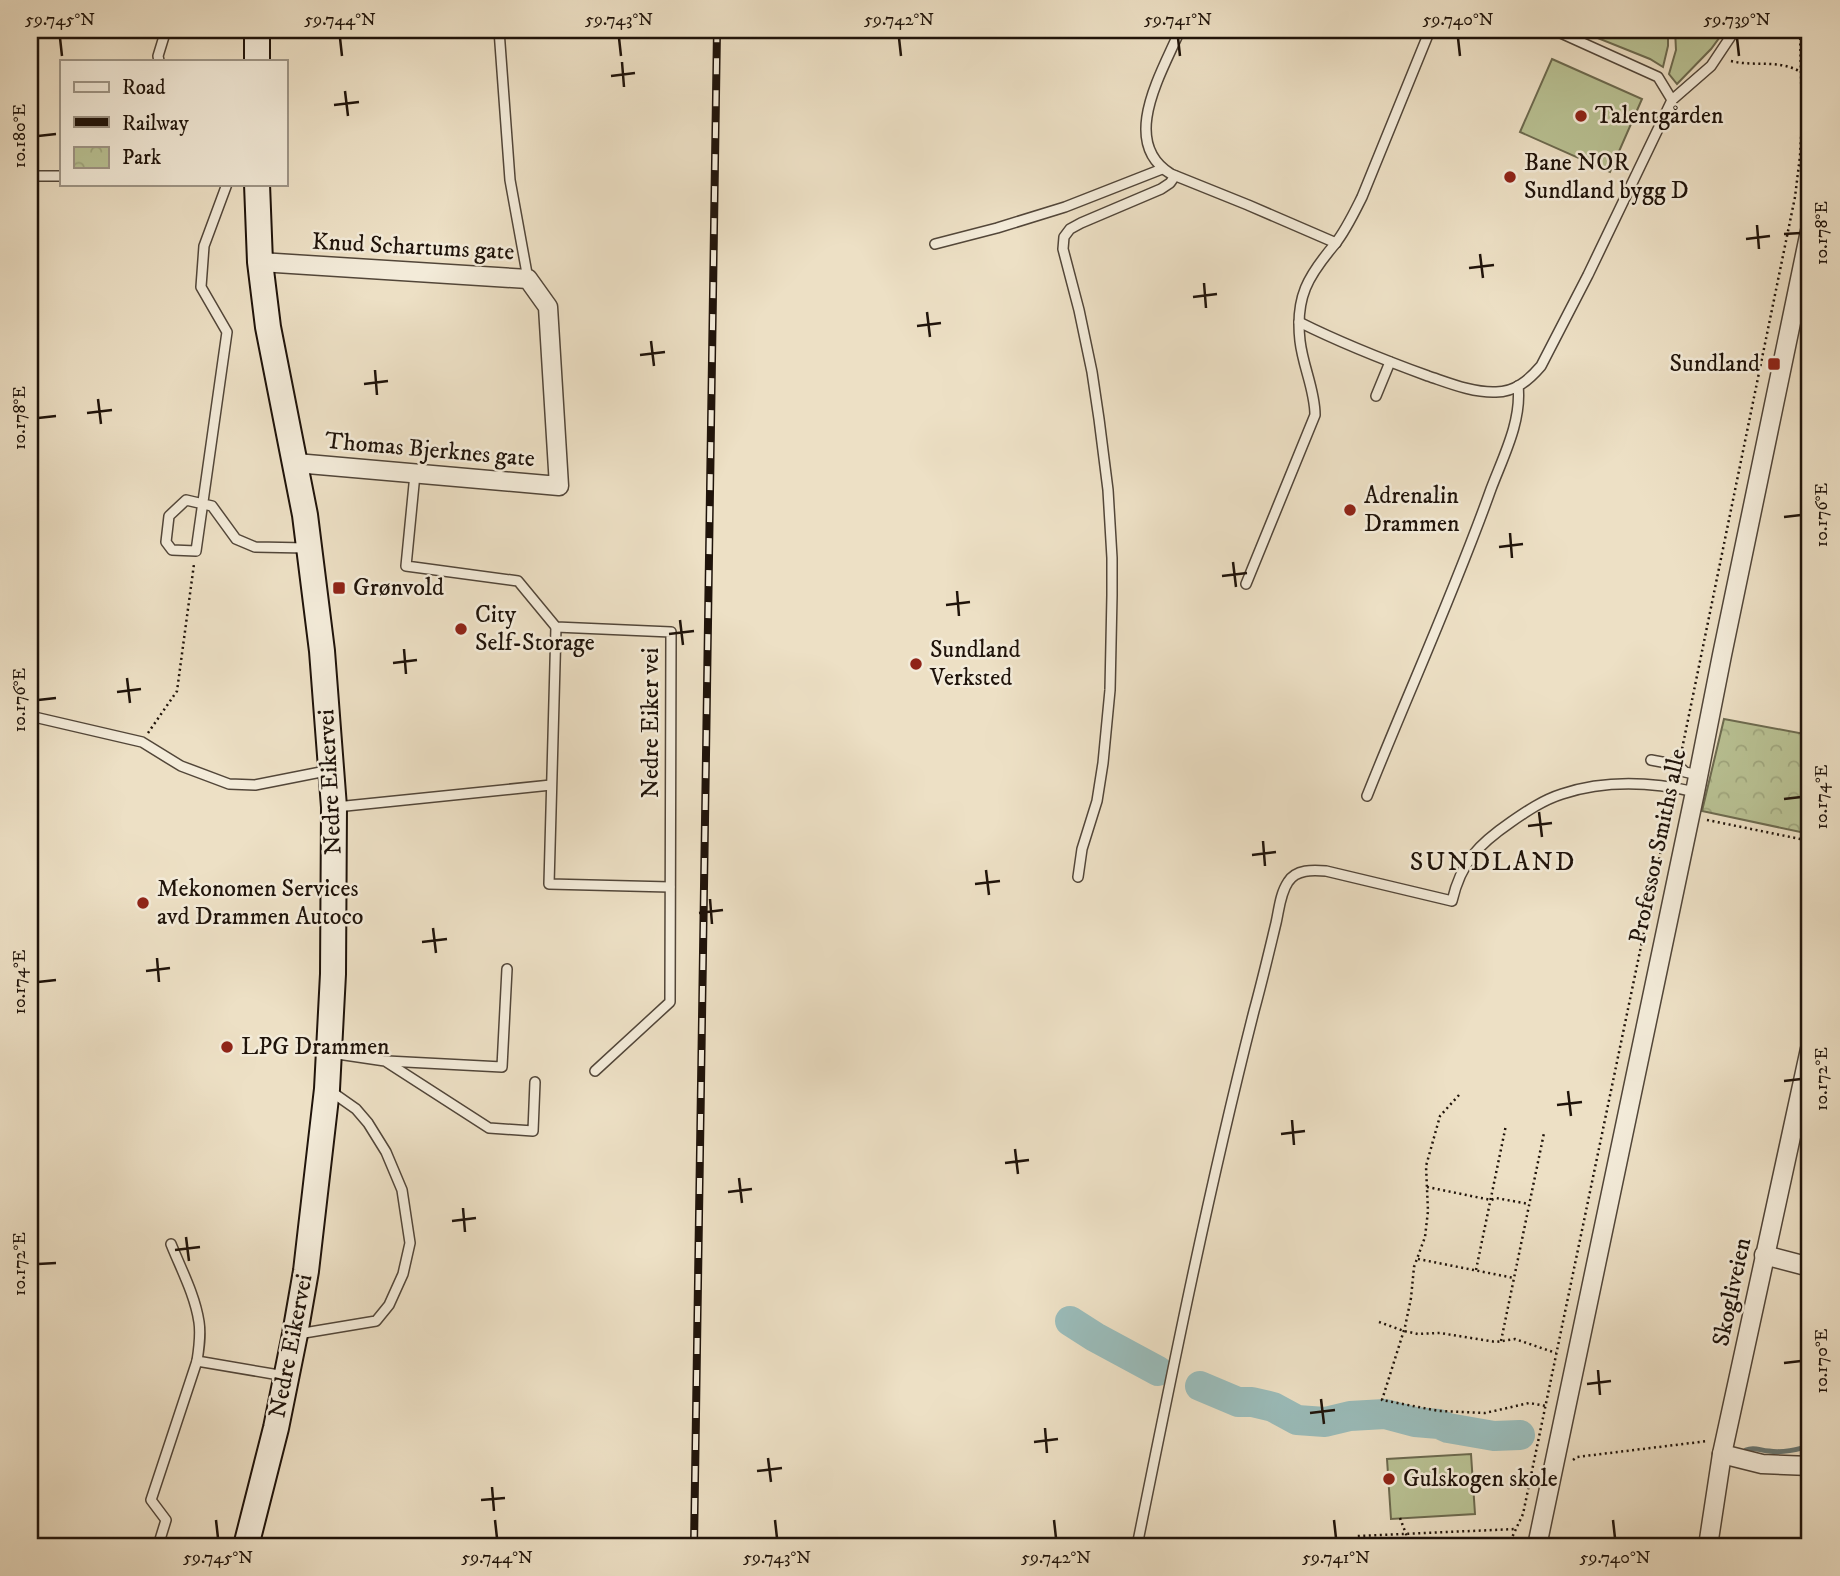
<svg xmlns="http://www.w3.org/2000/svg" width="1840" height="1576" viewBox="0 0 1840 1576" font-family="'IM FELL DW Pica',serif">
  <defs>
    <pattern id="park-crowns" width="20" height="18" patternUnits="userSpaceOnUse" patternTransform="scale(1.75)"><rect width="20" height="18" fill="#b9c294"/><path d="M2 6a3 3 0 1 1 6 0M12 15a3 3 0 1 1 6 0" fill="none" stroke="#9fa67e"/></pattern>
  </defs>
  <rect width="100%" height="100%" fill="#ede0c5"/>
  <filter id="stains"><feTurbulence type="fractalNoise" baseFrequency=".00286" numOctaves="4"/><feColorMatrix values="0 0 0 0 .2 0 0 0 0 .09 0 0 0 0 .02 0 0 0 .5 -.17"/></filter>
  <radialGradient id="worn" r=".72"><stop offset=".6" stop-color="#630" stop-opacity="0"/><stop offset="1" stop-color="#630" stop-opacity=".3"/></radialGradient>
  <!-- grass -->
  <g fill="#b9c294" stroke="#6c6a4f" stroke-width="2">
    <polygon points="1598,30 1649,30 1659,34 1662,30 1668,30 1668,46 1663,67 1650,59 1595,37"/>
    <polygon points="1675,30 1725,30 1711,49 1677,84 1669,74 1676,50"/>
    <polygon points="1552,59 1642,99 1610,172 1520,132"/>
    <polygon points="1471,1454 1475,1514 1391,1519 1387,1459"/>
  </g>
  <!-- park -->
  <g fill="url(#park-crowns)" stroke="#6c6a4f" stroke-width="2">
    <polygon points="1724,719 1810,735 1810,834 1702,811"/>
    <polygon points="1477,1538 1476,1546 1414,1546 1414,1542"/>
  </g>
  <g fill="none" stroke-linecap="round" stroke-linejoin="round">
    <!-- stream -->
    <path stroke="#697874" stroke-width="5" d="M1744 1452 1746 1450C1755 1446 1760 1451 1769 1451 1781 1453 1799 1450 1810 1445"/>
    <!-- river -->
    <g stroke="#9abcba" stroke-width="30">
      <polyline points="1070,1321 1095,1337 1158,1371"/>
      <polyline points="1200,1386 1238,1402 1252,1402 1273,1407 1297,1420 1325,1422 1350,1416 1385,1414 1415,1422 1439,1424 1448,1428 1494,1436 1520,1435"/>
    </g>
    <defs>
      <g id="lane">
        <polyline points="499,30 510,180 528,279"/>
        <path d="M1180 30C1163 71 1118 142 1171 174L1248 205 1336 243"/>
        <polyline points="159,61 158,56 166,30"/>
        <polyline points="1672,100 1711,66 1735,30"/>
        <polyline points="30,178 34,176 61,176"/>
        <polyline points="227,184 204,246 201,287 227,332 196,551 172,550 166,542 169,516 186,500 212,506 236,539 255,547 307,548"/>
        <polyline points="935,244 997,228 1065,207 1162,169"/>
        <path d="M1299 322C1341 343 1384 360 1428 376 1449 383 1473 393 1496 392 1515 392 1529 380 1541 366L1588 275 1672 100 1658 77 1554 30"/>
        <polyline points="1376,396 1390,362"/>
        <polyline points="415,474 406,566 518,581 556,627 671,632 670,1002 595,1071"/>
        <path d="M1246 584 1315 415C1315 390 1303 367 1300 341 1295 297 1308 276 1335 244 1346 230 1354 213 1362 197L1430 30"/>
        <polyline points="556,627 549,884 670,887"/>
        <polyline points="30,716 142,742 181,766 229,784 255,785 331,770"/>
        <polyline points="1651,760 1678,765 1685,772 1698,775"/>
        <path d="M1367 796C1408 693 1454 593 1491 489 1503 457 1522 421 1518 386"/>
        <polyline points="336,807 551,785"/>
        <polyline points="1078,877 1082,849 1097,801 1103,763 1110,690 1112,595 1112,558 1108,490 1099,419 1092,372 1079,310 1063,249 1064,237 1070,229 1081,223 1161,189 1170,183 1175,176"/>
        <polyline points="331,1053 385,1061 489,1128 533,1131 535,1082"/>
        <polyline points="387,1061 502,1067 507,969"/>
        <path d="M171 1244C181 1269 195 1295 199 1322 201 1335 199 1348 197 1361"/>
        <polyline points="298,1334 376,1321 389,1305 403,1274 410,1243 402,1190 386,1152 368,1123 356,1109 329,1090"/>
        <polyline points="158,1546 166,1520 151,1500 197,1361 285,1376"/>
        <path d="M1137 1546C1173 1367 1209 1188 1254 1011 1262 982 1269 952 1276 923 1279 910 1280 894 1288 882 1296 869 1313 870 1326 871L1452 901C1461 862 1479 844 1511 822 1527 811 1543 800 1562 794 1605 780 1652 782 1695 792"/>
      </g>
      <g id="street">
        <polyline points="260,262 528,279 548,307 559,486 296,463"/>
        <polyline points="1764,1255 1810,1267"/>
        <polyline points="1722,1454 1762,1464 1810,1466"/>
        <polyline points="1537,1546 1695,792 1722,655 1810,231"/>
        <polyline points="1708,1546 1722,1454 1810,1049"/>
      </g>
      <g id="secondary">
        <polyline points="257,30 257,61"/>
        <polyline points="246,1546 276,1428 295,1334 306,1271 327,1089 333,974 334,807 322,651 305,515 268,327 260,262 257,184"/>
      </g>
    </defs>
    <!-- lane casing -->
    <use href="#lane" stroke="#524639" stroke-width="12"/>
    <!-- street casing -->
    <use href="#street" stroke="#524639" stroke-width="21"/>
    <!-- secondary casing -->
    <use href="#secondary" stroke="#1f130a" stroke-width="28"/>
    <!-- path -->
    <g stroke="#1f130a" stroke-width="2.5" stroke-dasharray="2 3.5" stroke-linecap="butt">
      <path d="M1731 61C1755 67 1778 59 1801 72"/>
      <polyline points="1802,120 1810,121"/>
      <polyline points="148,733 177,691 194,564"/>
      <polyline points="1681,754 1795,197 1800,156 1802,120 1800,30"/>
      <polyline points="1707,820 1810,841"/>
      <polyline points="1459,1095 1440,1116 1426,1166 1428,1211 1425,1237 1414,1267 1411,1298 1405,1327 1382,1400 1439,1411 1485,1413 1529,1403 1546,1406"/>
      <polyline points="1427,1187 1491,1200 1496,1198 1529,1204"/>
      <polyline points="1418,1259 1514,1278"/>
      <polyline points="1476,1270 1506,1125"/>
      <polyline points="1379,1322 1404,1331 1418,1334 1440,1333 1496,1342 1515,1339 1556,1353"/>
      <polyline points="1501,1341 1544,1133"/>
      <polyline points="1573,1460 1577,1457 1708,1441"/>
      <polyline points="1400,1518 1406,1534 1407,1546"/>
      <polyline points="1355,1546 1357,1536 1516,1529"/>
      <polyline points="1508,1546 1523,1514 1671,802"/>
    </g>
    <!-- lane -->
    <use href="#lane" stroke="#f3ebd9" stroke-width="9"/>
    <!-- street -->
    <use href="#street" stroke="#f3ebd9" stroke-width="18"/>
    <!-- secondary -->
    <use href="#secondary" stroke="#f3ebd9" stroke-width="24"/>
    <defs>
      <polyline id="rail" points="694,1546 717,30"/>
    </defs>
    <!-- rail casing -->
    <use href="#rail" stroke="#1f130a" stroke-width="8"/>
    <!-- rail -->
    <use href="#rail" stroke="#f3ebd9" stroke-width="5" stroke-dasharray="16" stroke-linecap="butt"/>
  </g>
  <!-- ticks -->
  <path fill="none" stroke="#1f130a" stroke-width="2.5" d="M60 38 62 56M340 38 342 56M619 38 621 56M899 38 901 56M1178 38 1180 56M1458 38 1460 56M1737 38 1739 56M622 62 624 87M611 76 635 73M345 91 348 116M334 105 359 102M38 136 56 134M1757 225 1759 249M1784 234 1801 233M1746 239 1770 236M1480 254 1483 278M1469 268 1494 265M1204 283 1206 308M1193 297 1217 294M927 312 930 337M917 326 941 323M651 341 654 366M640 355 665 352M375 370 377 395M364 384 388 381M98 399 101 424M87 413 112 410M38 418 56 416M1784 517 1801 515M1510 533 1512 558M1499 547 1523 544M1233 562 1236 587M1222 576 1247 573M957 591 959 616M946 605 970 602M680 620 683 645M669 634 694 631M404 649 406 674M393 663 417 660M127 678 130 703M117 692 141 689M38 700 56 698M1784 799 1801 797M1539 812 1542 837M1528 826 1552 823M1263 841 1265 866M1252 855 1276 852M986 870 989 895M975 884 1000 881M710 899 712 924M699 913 723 910M433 928 436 953M422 942 447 939M157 958 159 982M146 971 170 968M38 982 56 980M1784 1081 1801 1079M1568 1091 1571 1116M1557 1105 1582 1102M1292 1120 1294 1145M1281 1134 1305 1131M1015 1149 1018 1174M1005 1163 1029 1160M739 1178 742 1203M728 1192 752 1189M463 1208 465 1232M452 1221 476 1218M186 1237 189 1261M175 1250 200 1247M38 1264 56 1263M1784 1363 1801 1361M1598 1370 1600 1395M1587 1384 1611 1381M1321 1399 1324 1424M1310 1413 1335 1410M1045 1428 1047 1453M1034 1442 1058 1439M768 1458 771 1482M757 1471 782 1468M492 1487 494 1511M481 1500 505 1498M216 1520 218 1538M495 1520 497 1538M775 1520 777 1538M1054 1520 1056 1538M1334 1520 1336 1538M1613 1520 1615 1538"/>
  <!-- markers -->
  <g fill="#8f2418" stroke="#f3ebd9" stroke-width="2.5">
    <circle cx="1581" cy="116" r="7"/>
    <circle cx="1510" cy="177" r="7"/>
    <rect x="1767" y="357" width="14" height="14" rx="3.5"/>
    <circle cx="1350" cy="510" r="7"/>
    <rect x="332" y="581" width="14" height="14" rx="3.5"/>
    <circle cx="461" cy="629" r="7"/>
    <circle cx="916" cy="664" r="7"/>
    <circle cx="143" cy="903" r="7"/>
    <circle cx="227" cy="1047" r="7"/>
    <circle cx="1389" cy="1479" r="7"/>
  </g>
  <g text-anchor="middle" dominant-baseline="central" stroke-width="5" stroke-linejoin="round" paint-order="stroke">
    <!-- poi labels -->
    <g font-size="24" fill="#1f130a" stroke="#f3ebd9" text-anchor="start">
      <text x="1595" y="116">Talentgården</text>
      <text x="1524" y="163">Bane NOR<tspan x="1524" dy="28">Sundland bygg D</tspan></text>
      <text x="1760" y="364" text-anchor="end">Sundland</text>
      <text x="1364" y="496">Adrenalin<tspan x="1364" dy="28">Drammen</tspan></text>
      <text x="353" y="588">Grønvold</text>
      <text x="475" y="615">City<tspan x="475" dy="28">Self-Storage</tspan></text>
      <text x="930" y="650">Sundland<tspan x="930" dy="28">Verksted</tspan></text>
      <text x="157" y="889">Mekonomen Services<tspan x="157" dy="28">avd Drammen Autoco</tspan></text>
      <text x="241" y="1047">LPG Drammen</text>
      <text x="1403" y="1479">Gulskogen skole</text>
    </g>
    <!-- street labels -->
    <g font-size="24" fill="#1f130a" stroke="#f3ebd9">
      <text transform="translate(413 247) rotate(3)">Knud Schartums gate</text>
      <text transform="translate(430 450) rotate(5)">Thomas Bjerknes gate</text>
      <text transform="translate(651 723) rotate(-90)">Nedre Eiker vei</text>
      <text transform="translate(330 782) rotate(-93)">Nedre Eikervei</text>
      <text transform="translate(1658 846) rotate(-78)">Professor Smiths alle</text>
      <text transform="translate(1732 1292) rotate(-78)">Skogliveien</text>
      <text transform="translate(291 1346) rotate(-79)">Nedre Eikervei</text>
    </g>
    <!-- neighbourhood labels -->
    <g font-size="26" letter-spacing="2" fill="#1f130a" stroke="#f3ebd9">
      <text x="1493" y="862">SUNDLAND</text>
    </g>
  </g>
  <!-- margin -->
  <rect width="1840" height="1576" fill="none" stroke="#ede0c5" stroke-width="77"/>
  <!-- legend -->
  <rect x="60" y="60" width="228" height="126" fill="#f3ebd9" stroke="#9e9586" stroke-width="2"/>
  <rect x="74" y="82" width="35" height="10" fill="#f3ebd9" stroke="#9e9586" stroke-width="2"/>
  <text x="122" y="94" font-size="21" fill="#1f130a">Road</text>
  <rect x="74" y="117" width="35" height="10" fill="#1f130a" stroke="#9e9586" stroke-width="2"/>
  <text x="122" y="130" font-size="21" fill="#1f130a">Railway</text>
  <rect x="74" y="147" width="35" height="21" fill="url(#park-crowns)" stroke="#9e9586" stroke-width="2"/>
  <text x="122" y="164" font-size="21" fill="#1f130a">Park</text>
  <rect x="38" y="38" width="1763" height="1500" fill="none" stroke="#1f130a" stroke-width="2.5"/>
  <g font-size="18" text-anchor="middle" fill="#1f130a">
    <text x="60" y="25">59.745°N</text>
    <text x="340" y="25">59.744°N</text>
    <text x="619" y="25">59.743°N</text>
    <text x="899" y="25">59.742°N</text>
    <text x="1178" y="25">59.741°N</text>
    <text x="1458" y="25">59.740°N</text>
    <text x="1737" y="25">59.739°N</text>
    <text transform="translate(19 136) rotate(-90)" y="6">10.180°E</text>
    <text transform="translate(1821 233) rotate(-90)" y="6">10.178°E</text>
    <text transform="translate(19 418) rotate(-90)" y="6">10.178°E</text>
    <text transform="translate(1821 515) rotate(-90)" y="6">10.176°E</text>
    <text transform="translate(19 700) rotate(-90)" y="6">10.176°E</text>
    <text transform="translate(1821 797) rotate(-90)" y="6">10.174°E</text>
    <text transform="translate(19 982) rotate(-90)" y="6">10.174°E</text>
    <text transform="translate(1821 1079) rotate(-90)" y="6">10.172°E</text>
    <text transform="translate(19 1264) rotate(-90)" y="6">10.172°E</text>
    <text transform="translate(1821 1361) rotate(-90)" y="6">10.170°E</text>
    <text x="218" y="1563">59.745°N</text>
    <text x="497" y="1563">59.744°N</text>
    <text x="777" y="1563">59.743°N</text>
    <text x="1056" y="1563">59.742°N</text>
    <text x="1336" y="1563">59.741°N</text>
    <text x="1615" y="1563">59.740°N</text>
  </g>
  <rect width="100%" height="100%" filter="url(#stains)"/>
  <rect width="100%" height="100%" fill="url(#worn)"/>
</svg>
